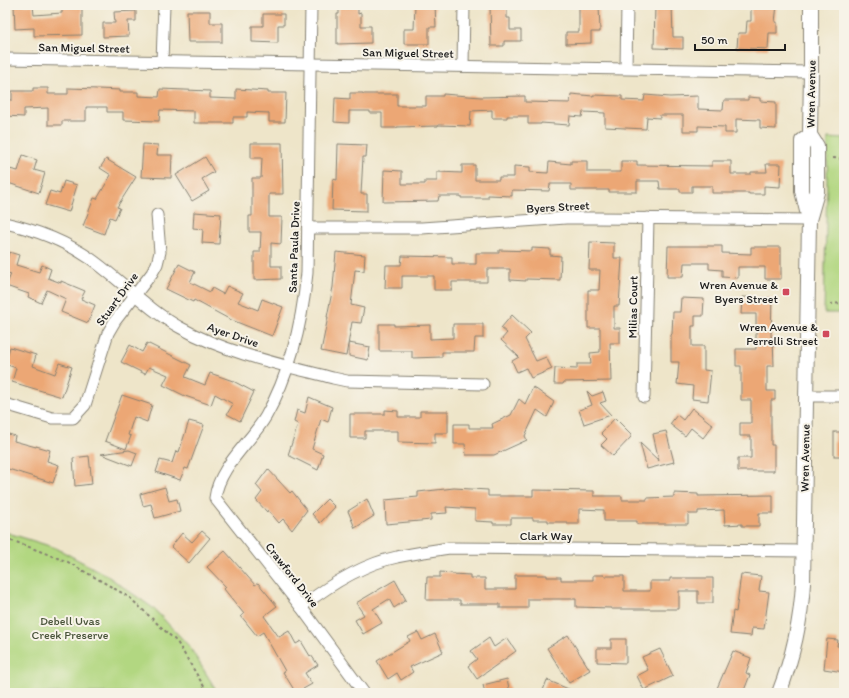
<svg xmlns="http://www.w3.org/2000/svg" width="849" height="698" viewBox="0 0 849 698" font-family="Itim,sans-serif">
  <rect width="100%" height="100%" fill="#f7f3e8"/>
  <filter id="ink" filterUnits="userSpaceOnUse"><feTurbulence type="fractalNoise" baseFrequency=".025" numOctaves="2"/><feDisplacementMap in="SourceGraphic" scale="8" xChannelSelector="R" yChannelSelector="G"/><feConvolveMatrix kernelMatrix="1 2 1 2 8 2 1 2 1" color-interpolation-filters="sRGB"/></filter>
  <filter id="wash" filterUnits="userSpaceOnUse"><feTurbulence type="fractalNoise" baseFrequency=".012" numOctaves="4" result="noise"/><feDisplacementMap in="SourceGraphic" scale="16" xChannelSelector="R" yChannelSelector="G"/><feGaussianBlur stdDeviation="0.9" result="paint"/><feColorMatrix in="noise" values="0 0 0 0 0 0 0 0 0 0 0 0 0 0 0 0 0 1.4 0 .05"/><feComposite in="paint" operator="in"/></filter>
  <g filter="url(#wash)">
    <rect width="100%" height="100%" fill="#eee5c9"/>
    <!-- green -->
    <g fill="#b2d781" stroke="#677a4e">
      <polygon points="828,138 844,139 844,313 824,313"/>
      <polygon points="5,532 56,548 106,575 153,608 189,646 218,693 5,693"/>
    </g>
    <g id="blocks">
      <!-- building -->
      <g fill="#eca774">
        <polygon points="14,5 33,5 34,15 62,13 62,5 82,5 82,35 34,36 34,28 15,29"/>
        <polygon points="339,5 358,5 358,14 361,13 361,26 371,26 371,43 337,44 337,14 339,14"/>
        <polygon points="415,5 435,5 436,27 429,27 429,44 404,44 404,29 414,29"/>
        <polygon points="490,5 507,5 507,18 510,18 510,30 521,30 521,41 504,41 504,46 491,46"/>
        <polygon points="579,5 599,5 600,32 591,32 591,43 566,44 566,32 579,32"/>
        <polygon points="655,5 672,5 673,37 683,37 683,49 654,48"/>
        <polygon points="751,5 777,5 775,22 777,22 777,33 769,33 768,49 737,48 738,33 746,33 747,21 751,21"/>
        <polygon points="136,11 136,21 128,21 129,36 103,37 103,23 115,23 114,12"/>
        <polygon points="187,11 210,11 210,23 222,23 222,42 188,42"/>
        <polygon points="263,14 284,14 284,25 278,25 278,43 252,42 252,26 263,26"/>
        <polygon points="33,88 48,88 48,94 68,94 68,88 98,89 120,90 120,92 138,92 138,96 159,97 160,89 210,91 210,98 236,99 236,89 268,91 268,93 286,93 285,122 269,122 269,113 247,112 247,117 233,117 233,123 194,123 194,111 160,110 159,121 123,120 123,112 107,112 107,107 86,107 86,121 62,121 62,125 48,125 48,108 24,109 24,117 5,116 5,100 12,100 12,91 33,91"/>
        <polygon points="350,93 363,93 363,94 397,94 397,106 426,106 426,96 443,96 443,94 481,97 525,96 525,102 570,103 571,94 593,96 593,95 622,96 622,100 644,101 645,95 670,97 698,96 698,109 723,110 724,100 748,100 748,97 760,98 760,101 776,102 776,129 760,128 760,120 736,119 736,133 725,133 725,127 698,126 698,131 683,131 683,115 660,115 660,118 647,117 646,129 605,127 605,113 583,112 582,117 570,116 569,125 541,123 541,124 528,124 528,116 507,116 507,118 492,118 492,110 471,111 470,126 438,125 438,126 397,127 397,128 382,128 382,113 370,113 370,111 349,111 349,123 334,122 335,98 350,99"/>
        <polygon points="251,143 282,143 283,194 269,194 269,217 282,217 281,244 271,243 271,266 281,266 281,279 254,280 254,252 260,252 261,232 249,232 249,216 252,216 252,178 261,178 262,158 251,158"/>
        <polygon points="143,144 158,145 157,155 172,155 171,178 141,177"/>
        <polygon points="338,144 367,145 366,157 363,157 361,194 367,194 367,211 332,210 333,179 337,180"/>
        <polygon points="23,155 37,160 34,170 45,173 39,193 5,182 5,168 18,171"/>
        <polygon points="205,157 214,172 202,179 209,191 192,201 176,175"/>
        <polygon points="106,159 136,177 117,207 120,208 115,219 110,217 104,234 83,226 94,198 97,199 111,175 100,168"/>
        <polygon points="571,161 587,161 587,172 621,172 621,161 637,161 637,165 712,166 712,161 731,161 731,174 751,174 751,172 767,172 766,164 781,164 780,187 764,186 764,194 749,194 749,193 712,193 712,186 692,186 692,192 680,192 680,189 660,189 659,181 637,181 637,192 609,192 609,190 571,190 571,184 550,184 549,191 512,190 512,196 488,195 488,198 461,198 461,196 439,196 438,201 383,202 384,170 402,171 402,184 425,184 425,181 437,181 437,172 462,173 462,165 475,165 475,180 499,180 499,177 514,177 514,166 530,167 530,172 548,173 549,162 571,164"/>
        <polygon points="64,181 77,185 69,212 45,205 50,191 60,194"/>
        <polygon points="194,212 221,214 219,244 202,243 203,229 193,228"/>
        <polygon points="590,242 614,243 614,258 622,258 619,306 614,306 614,328 620,328 620,343 610,343 611,381 564,382 563,384 554,384 555,368 577,369 577,364 591,364 590,353 600,352 600,328 588,328 588,290 599,290 600,270 589,270"/>
        <polygon points="668,246 722,246 722,253 751,254 751,247 781,247 781,279 765,279 765,267 738,267 738,278 722,277 722,270 709,269 709,263 684,263 683,277 667,277"/>
        <polygon points="532,248 550,249 550,255 561,256 560,280 526,279 526,281 510,280 510,269 487,269 487,282 452,282 452,290 434,290 434,276 402,276 402,288 385,288 386,265 401,265 402,256 452,257 452,264 476,264 476,253 499,253 499,250 532,251"/>
        <polygon points="9,252 19,255 16,265 39,272 42,265 51,269 48,278 61,283 61,281 85,291 81,299 95,305 88,323 61,312 66,299 47,290 41,303 28,297 29,294 6,286 11,274 5,272 5,266"/>
        <polygon points="336,252 365,255 364,271 355,270 351,305 364,308 361,323 352,322 346,356 321,351 328,317 327,317 333,287"/>
        <polygon points="179,264 195,272 190,282 210,292 212,288 223,294 227,286 243,293 238,302 258,310 262,299 283,307 272,336 229,319 194,300 193,302 166,289"/>
        <polygon points="742,297 772,298 771,337 773,337 774,366 767,366 767,391 775,391 775,400 771,400 771,445 774,445 774,471 738,471 738,458 751,458 751,436 740,436 740,423 751,423 751,400 741,400 741,366 736,366 736,349 756,349 756,314 741,314"/>
        <polygon points="681,298 704,299 703,316 695,316 695,326 692,326 692,346 704,346 704,370 711,371 708,401 692,399 693,386 677,384 679,362 671,362 671,335 672,334 673,312 680,312"/>
        <polygon points="512,315 531,333 525,339 536,361 546,357 552,369 531,378 526,368 517,372 512,361 519,357 501,340 507,333 501,328"/>
        <polygon points="379,324 394,324 394,326 430,325 430,339 453,338 453,324 483,324 483,338 475,338 474,352 442,352 442,357 412,358 412,351 379,351"/>
        <polygon points="147,343 191,365 185,377 205,385 210,373 233,381 254,392 240,421 227,414 233,404 215,394 211,405 185,396 163,385 168,375 149,367 145,374 121,362 130,345 142,352"/>
        <polygon points="349,343 370,347 368,360 349,356"/>
        <polygon points="10,347 36,355 33,366 55,374 59,363 72,367 62,397 12,382 16,368 5,364"/>
        <polygon points="533,387 554,402 547,417 537,410 525,436 527,440 494,455 466,455 465,444 454,444 454,424 469,424 469,428 493,428 492,424 511,415 519,399 525,404"/>
        <polygon points="587,391 592,396 603,392 606,401 600,403 611,415 584,424 579,410 592,405"/>
        <polygon points="122,395 152,405 147,422 134,417 128,435 131,436 126,449 105,441"/>
        <polygon points="309,397 332,407 328,422 321,419 312,449 323,454 318,470 288,455 298,424 294,422 297,410 305,413"/>
        <polygon points="692,408 713,425 703,438 691,428 685,436 670,424 677,415 683,420"/>
        <polygon points="385,410 398,411 398,417 420,417 420,411 448,411 448,433 435,433 435,443 398,442 398,431 365,431 365,438 350,438 350,414 385,414"/>
        <polygon points="615,418 631,434 631,437 613,456 601,445 607,439 601,433"/>
        <polygon points="189,421 204,425 188,469 185,468 180,480 156,472 160,460 172,463 176,451 179,452"/>
        <polygon points="666,431 674,462 647,469 640,443 659,461 653,434"/>
        <rect x="834" y="432" width="10" height="24"/>
        <polygon points="5,433 15,436 14,441 36,447 36,446 50,450 47,461 59,465 53,483 5,468"/>
        <polygon points="129,450 137,453 132,466 101,454"/>
        <polygon points="89,456 92,484 75,486 73,458"/>
        <polygon points="268,469 290,493 292,491 307,510 292,530 283,519 279,523 268,510 267,512 256,500 262,492 256,485"/>
        <polygon points="165,487 169,501 177,499 180,511 155,518 151,504 143,506 140,494"/>
        <polygon points="454,488 488,490 488,496 533,496 533,490 594,491 594,496 622,496 622,500 647,500 647,498 674,497 674,493 698,494 698,496 773,495 773,513 759,513 759,526 742,526 742,524 725,525 724,510 698,511 698,514 688,514 688,524 637,524 637,521 604,521 604,510 579,509 579,524 567,524 567,522 548,522 548,520 533,520 533,518 511,518 511,524 493,524 493,522 475,521 475,509 446,507 447,513 431,514 431,520 386,524 385,500 418,497 418,492"/>
        <polygon points="327,499 335,507 320,523 312,514"/>
        <polygon points="367,499 374,516 355,528 348,511"/>
        <polygon points="202,531 210,538 189,563 171,547 182,533 192,542"/>
        <polygon points="225,551 255,585 258,583 277,606 264,616 279,637 289,631 296,644 301,641 310,656 311,655 318,665 305,673 312,684 296,693 283,672 285,671 263,632 257,636 241,616 244,614 224,589 226,587 207,567"/>
        <polygon points="440,572 452,573 452,574 470,575 470,578 485,578 485,589 515,589 515,575 547,575 547,577 561,577 561,580 593,580 593,575 604,575 604,576 624,576 624,591 650,591 650,581 670,581 670,578 713,578 713,603 698,603 698,591 679,591 679,609 611,609 611,608 576,607 576,599 528,599 528,608 500,608 500,604 460,604 460,600 426,600 427,577 440,577"/>
        <polygon points="741,574 761,576 759,591 769,592 764,629 752,628 751,636 730,634 733,611 736,612"/>
        <polygon points="395,580 406,600 394,608 389,599 373,609 382,623 363,634 355,620 364,615 356,603"/>
        <polygon points="418,632 422,640 435,634 443,652 410,667 413,672 401,680 397,673 388,679 377,661 410,641 408,637"/>
        <polygon points="568,635 590,670 569,683 547,648"/>
        <polygon points="489,638 494,647 507,638 516,651 477,679 468,666 477,659 471,651"/>
        <polygon points="611,639 626,639 626,663 597,662 597,648 611,648"/>
        <polygon points="827,639 838,640 837,646 844,647 844,672 824,669"/>
        <polygon points="660,649 673,676 644,690 637,676 648,670 642,657"/>
        <polygon points="733,651 751,658 746,673 750,675 743,693 715,693"/>
        <polygon points="507,679 510,693 485,693 483,685"/>
        <polygon points="547,680 578,693 542,693"/>
      </g>
    </g>
  </g>
  <g filter="url(#ink)">
    <use href="#blocks" fill-opacity="0" stroke="#858072" stroke-width="1"/>
    <g fill="none" stroke-linecap="round" stroke-linejoin="round">
      <defs>
        <g id="minor">
          <path d="M311 5 307 273C302 323 291 372 266 416 251 442 219 466 215 498L301 607 364 693"/>
          <polyline points="5,59 811,72"/>
          <polyline points="162,62 164,5"/>
          <polyline points="463,66 464,5"/>
          <polyline points="626,68 627,5"/>
          <path d="M5 223C36 230 65 241 91 259 122 281 148 310 181 328 226 353 283 365 333 378L347 381 483 384"/>
          <polyline points="308,228 422,228 566,218 596,218 809,220"/>
          <polyline points="806,396 844,396"/>
          <polyline points="644,397 648,218"/>
          <polyline points="5,404 52,418 73,418 85,405 108,333 115,321 152,273 157,264 160,252 157,215"/>
          <path d="M301 607C328 586 363 564 397 557 414 553 431 551 449 548L804 551"/>
        </g>
        <g id="tertiary">
          <polyline points="809,219 802,191 802,141 810,135"/>
          <path d="M779 693C793 657 801 621 803 583L809 220 817 192V146L810 135 811 72V5"/>
        </g>
      </defs>
      <!-- minor casing -->
      <use href="#minor" stroke="#858072" stroke-width="13"/>
      <!-- tertiary casing -->
      <use href="#tertiary" stroke="#858072" stroke-width="16"/>
      <!-- path -->
      <g stroke="#858072" stroke-width="2" stroke-dasharray="3 3" stroke-linecap="butt">
        <polyline points="833,158 844,159"/>
        <polyline points="830,304 844,303"/>
        <polyline points="5,540 16,542 68,562 129,597 177,642 208,693"/>
      </g>
      <!-- minor -->
      <use href="#minor" stroke="#fff" stroke-width="11"/>
      <!-- tertiary -->
      <use href="#tertiary" stroke="#fff" stroke-width="14"/>
    </g>
  </g>
  <!-- markers -->
  <g fill="#d1495b" stroke="#f7f3e8" stroke-width="1.5">
    <rect x="782" y="288" width="8" height="8" rx="2"/>
    <rect x="822" y="330" width="8" height="8" rx="2"/>
  </g>
  <g text-anchor="middle" dominant-baseline="central" stroke-width="4" stroke-linejoin="round" paint-order="stroke">
    <!-- street labels -->
    <g font-size="12" fill="#1c1c1c" stroke="#f7f3e8">
      <text transform="translate(84 48) rotate(1)">San Miguel Street</text>
      <text transform="translate(408 53) rotate(1)">San Miguel Street</text>
      <text transform="translate(811 94) rotate(-89)">Wren Avenue</text>
      <text transform="translate(558 207) rotate(-3)">Byers Street</text>
      <text transform="translate(294 247) rotate(-88)">Santa Paula Drive</text>
      <text transform="translate(117 299) rotate(-54)">Stuart Drive</text>
      <text transform="translate(633 307) rotate(-89)">Milias Court</text>
      <text transform="translate(233 335) rotate(19)">Ayer Drive</text>
      <text transform="translate(805 458) rotate(-89)">Wren Avenue</text>
      <text x="546" y="536">Clark Way</text>
      <text transform="translate(292 575) rotate(52)">Crawford Drive</text>
    </g>
    <!-- poi labels -->
    <g font-size="12" fill="#1c1c1c" stroke="#f7f3e8" text-anchor="end">
      <text x="778" y="285">Wren Avenue &amp;<tspan x="778" dy="14">Byers Street</tspan></text>
      <text x="818" y="327">Wren Avenue &amp;<tspan x="818" dy="14">Perrelli Street</tspan></text>
    </g>
    <!-- park labels -->
    <g font-size="12" fill="#49543a" stroke="#f7f3e8">
      <text x="70" y="621">Debell Uvas<tspan x="70" dy="14">Creek Preserve</tspan></text>
    </g>
  </g>
  <!-- margin -->
  <rect width="849" height="698" fill="none" stroke="#f7f3e8" stroke-width="20"/>
  <!-- scale -->
  <path d="M695 44v6h90v-6" fill="none" stroke="#1c1c1c" stroke-width="2"/>
  <text x="701" y="44" font-size="12" fill="#1c1c1c" stroke="#f7f3e8" stroke-width="3" paint-order="stroke">50 m</text>
</svg>
